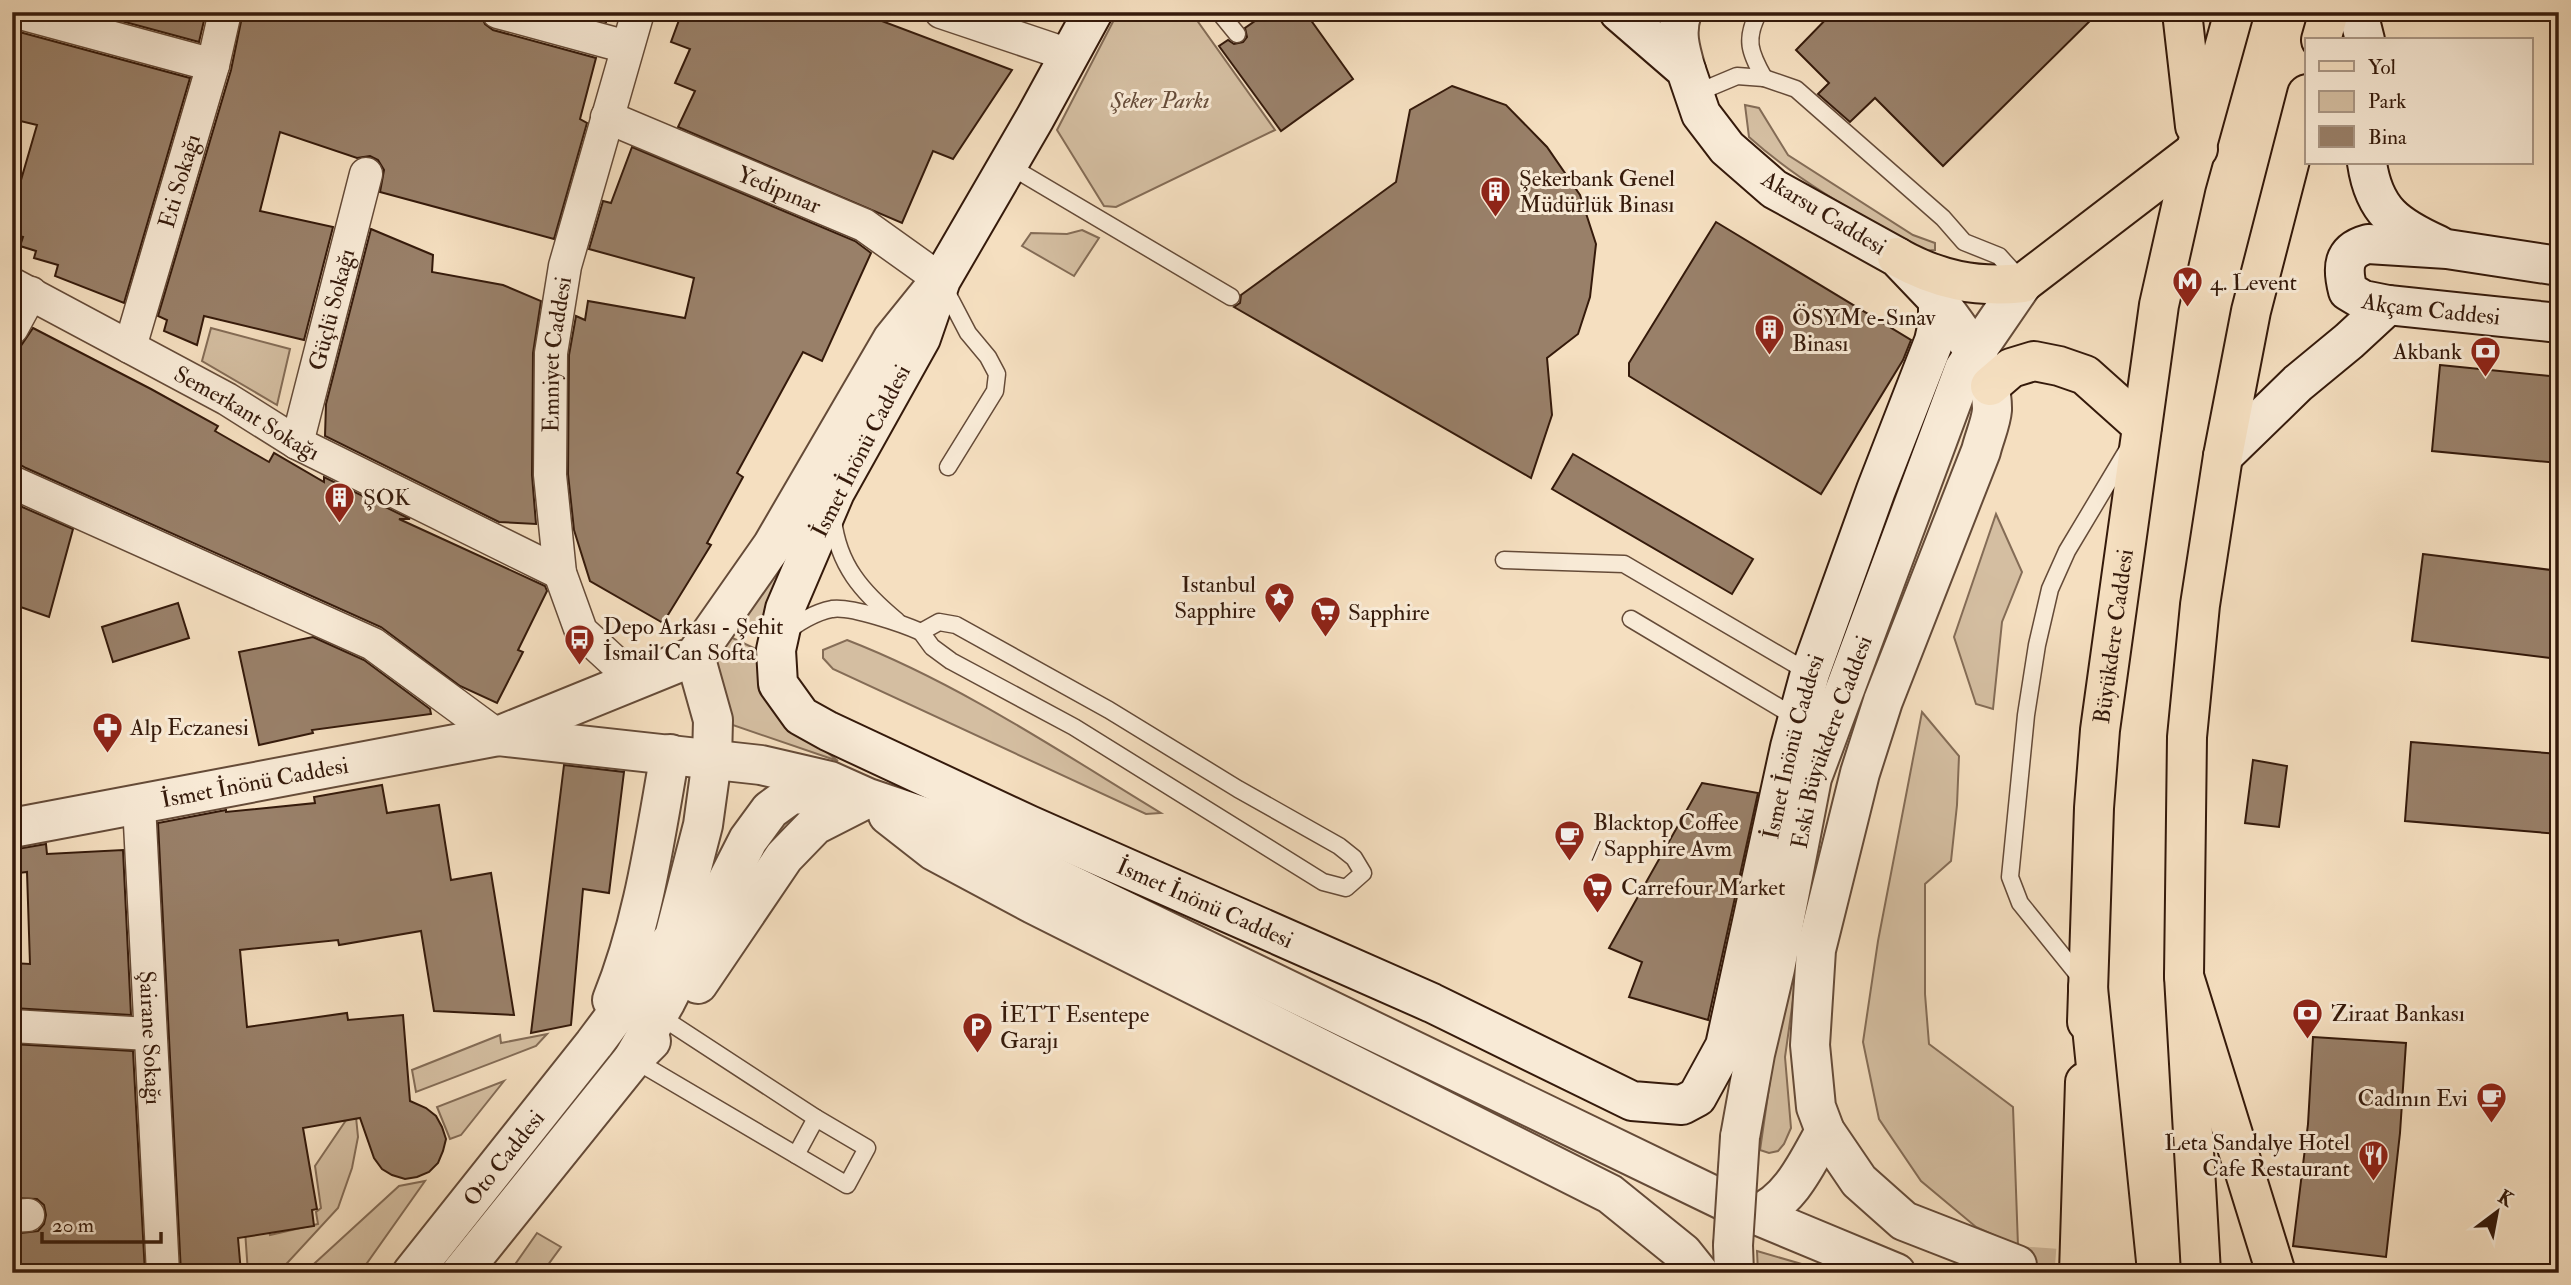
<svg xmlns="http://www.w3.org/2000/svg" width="2571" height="1285" viewBox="0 0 2571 1285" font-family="'IM FELL Double Pica',serif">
  <rect width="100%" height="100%" fill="#f5dfc0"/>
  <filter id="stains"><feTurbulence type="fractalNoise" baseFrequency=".00286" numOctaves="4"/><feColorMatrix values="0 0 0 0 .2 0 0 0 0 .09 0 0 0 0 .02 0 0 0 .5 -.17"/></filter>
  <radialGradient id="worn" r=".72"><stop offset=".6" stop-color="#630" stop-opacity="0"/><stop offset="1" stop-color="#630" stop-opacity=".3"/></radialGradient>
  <!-- green -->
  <g fill="#d4bea1" stroke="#846c56" stroke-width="2">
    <polygon points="1118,12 1191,12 1275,130 1116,207 1104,206 1057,130"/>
    <path d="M1745 105 1759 108 1788 155 1913 235 1935 243V250L1922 251C1863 217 1800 183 1749 137Z"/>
    <polygon points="1082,230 1099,238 1074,276 1022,246 1031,233 1067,234"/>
    <polygon points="211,328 290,349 277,405 202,361"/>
    <polygon points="839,454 764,632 731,618"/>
    <polygon points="1996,514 2022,572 2002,622 1993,709 1976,704 1954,637"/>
    <polygon points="726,635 756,649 767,682 799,730 838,761 724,722 712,688 717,643"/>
    <path d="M847 640C958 683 1059 751 1161 813L1146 814 833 669 823 658V650Z"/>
    <polygon points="1922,712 1959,756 1957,805 1951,861 1925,884 1925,994 1929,1044 2013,1107 2018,1246 1976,1227 1921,1181 1879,1119 1863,1042 1878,941"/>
    <polygon points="1792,928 1803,929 1785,1057 1791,1128 1784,1144 1778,1151 1769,1153 1760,1150"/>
    <polygon points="547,1034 536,1046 416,1092 412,1070 500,1035 501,1043"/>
    <polygon points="504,1081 461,1135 450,1139 437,1107"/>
    <polygon points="355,1107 358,1137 352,1168 338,1208 278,1273 248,1273 244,1216 267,1222 270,1235 318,1224 316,1212 321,1208 315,1166"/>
    <polygon points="425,1181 360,1273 304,1273 399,1186"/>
    <polygon points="537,1233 561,1247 542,1273 509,1273"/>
    <polygon points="1757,1251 1812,1267 1812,1273 1758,1273"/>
  </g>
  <!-- building -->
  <g fill="#998069" stroke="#351a0b" stroke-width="2">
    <polygon points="88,12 206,12 199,42"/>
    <polygon points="243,12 480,12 485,24 493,30 596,58 580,119 587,123 554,239 380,192 384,170 378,160 370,156 357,158 280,132 260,211 333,227 304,340 204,316 197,345 164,331 167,320 158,316 231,70"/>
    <polygon points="569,12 608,12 606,22"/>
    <polygon points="682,12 858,12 1012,70 953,159 933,151 902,223 678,127 695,91 675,83 690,49 671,42"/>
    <polygon points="1268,12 1305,12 1353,79 1281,131 1219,46 1228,40 1234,44 1243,42 1247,37 1245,28"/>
    <polygon points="1833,12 2099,12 1943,166 1875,98 1850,122 1818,94 1829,83 1796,50"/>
    <polygon points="12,30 190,78 124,303 55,276 58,265 34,258 36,251 20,246 23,237 12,234 12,211 37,125 12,119"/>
    <polygon points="1452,86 1506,105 1547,147 1580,195 1596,244 1590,297 1578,334 1547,358 1552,415 1531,478 1234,307 1240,303 1241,295 1396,182 1410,110"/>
    <polygon points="632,147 855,241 871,253 822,361 803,352 737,473 743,477 707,543 711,545 663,623 590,581 574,530 568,474 569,355 576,316 585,320 588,301 685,318 694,278 589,249 603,201 611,203"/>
    <polygon points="1716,222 1911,340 1903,360 1821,494 1629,376 1629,363"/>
    <polygon points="371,229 433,255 432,272 503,285 541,301 533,353 532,475 536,524 499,522 325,436 326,404"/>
    <polygon points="33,328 151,389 218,426 215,431 269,462 274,453 324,482 324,477 410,519 399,519 545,586 547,591 518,650 523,652 497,703 460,686 381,627 26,468 12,460 12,359"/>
    <polygon points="2440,365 2559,377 2559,463 2432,451"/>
    <polygon points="1573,454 1753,559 1732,594 1552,489"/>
    <polygon points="13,503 73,529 49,617 12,604"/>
    <polygon points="2423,554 2559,571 2559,659 2412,641"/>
    <polygon points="178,603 189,638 113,662 102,627"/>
    <polygon points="313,637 364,660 430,709 431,714 312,730 313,733 259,745 239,652"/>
    <polygon points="2411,742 2559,754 2559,834 2405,821"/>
    <polygon points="2253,760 2287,766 2279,827 2245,823"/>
    <polygon points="564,765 624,772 609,893 583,889 571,1025 531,1033"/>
    <polygon points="1702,783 1758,793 1708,1020 1629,997 1642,962 1609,948"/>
    <polygon points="382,785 387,813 439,805 451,880 491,873 514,1015 434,1011 421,931 339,945 338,940 240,950 247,1027 347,1013 348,1020 403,1015 410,1101 426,1108 436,1116 442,1127 446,1139 443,1151 438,1163 429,1172 417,1177 405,1179 392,1175 382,1169 374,1158 360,1118 303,1128 317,1209 312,1210 314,1226 238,1238 241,1273 181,1273 158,823 226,810 226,812 315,803 314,797"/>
    <polygon points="46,844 47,854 123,850 131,1015 12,1008 12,963 30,964 27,872 19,873 17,849"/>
    <polygon points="2313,1037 2406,1043 2400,1133 2386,1257 2293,1246 2308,1124"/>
    <polygon points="12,1044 133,1051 145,1273 12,1273 12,1234 38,1231 44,1224 46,1215 44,1205 37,1199 12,1198"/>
  </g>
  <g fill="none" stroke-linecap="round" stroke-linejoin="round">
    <!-- tertiary-tunnel -->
    <polyline stroke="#cfb89c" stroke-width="38" stroke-dasharray="38 19" stroke-linecap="butt" points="2017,1265 2111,1272"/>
    <defs>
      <g id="service">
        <polyline points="1219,12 1237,34"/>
        <path d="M1759 12C1744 39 1750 53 1764 78"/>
        <polyline points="1694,94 1737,76 1764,78 1796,89 1943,218 1964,242 1999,256 2020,279"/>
        <polyline points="1008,165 1231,297"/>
        <polyline points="945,289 968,333 988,357 997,374 995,391 948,467"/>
        <path d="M833 519C838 565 862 592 897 621"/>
        <polyline points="1504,560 1624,564 1810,673"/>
        <polyline points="1631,619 1797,718"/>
        <polygon points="939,622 956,625 1109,710 1238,789 1339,846 1354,858 1363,873 1346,888 1323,882 1074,727 951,661 932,647 921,632"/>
        <path d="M785 634C796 623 816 612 832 609 851 606 903 624 921 632"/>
        <polyline points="2083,981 2020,903 2010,877 2026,715 2037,645 2050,589 2067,551 2128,449"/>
        <polyline points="633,1059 847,1185 867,1148 816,1118 669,1022"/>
        <polyline points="796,1155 816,1118"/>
      </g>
      <g id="minor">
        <polyline points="17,12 213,65"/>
        <polyline points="498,12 627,47"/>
        <polyline points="941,12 1069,55"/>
        <path id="s1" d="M607 117 864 225 941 280"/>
        <path id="s2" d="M12 284 227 399 297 443 560 573"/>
        <polyline points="12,328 31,293"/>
        <path id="s3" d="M130 347 213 65 225 12"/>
        <path id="s4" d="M297 443 366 174"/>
        <polyline points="12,482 373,644 498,736"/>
        <path id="s5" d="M633 679 581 631 560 573 550 475 551 353 565 266 638 12"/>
        <path id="s6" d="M139 804 163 1273"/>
        <polyline points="12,1026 149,1034"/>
        <polyline points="12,1216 28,1215"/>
      </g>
      <g id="tertiary">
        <path d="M1682 12C1675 33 1680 49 1686 70"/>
        <path d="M1938 300C1961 333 1993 368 1992 410 1991 423 1984 438 1981 451L1883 701 1860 773 1816 950 1810 1045 1816 1107 1825 1131 1859 1181 1904 1221 2017 1265"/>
        <polyline points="498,736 761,765 830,781 868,798 945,824 1735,1206 1896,1273"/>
        <polyline points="888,815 934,851 1033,904 1610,1194 1683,1253 1699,1273"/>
        <path id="s7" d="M12 828 498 736 695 656 772 546 892 340 938 283"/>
        <polyline points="698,984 784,857 815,825 866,799"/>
        <path d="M612 1000C644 921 655 837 670 754"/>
        <polyline points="633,1059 666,1001 748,840 770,810 792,794 837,796"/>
        <path id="s8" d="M1740 1137 1755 1054 1775 969 1812 778 1964 369 2023 283"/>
        <path d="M1755 1215C1790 1202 1807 1163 1825 1131"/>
        <polyline points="1733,1245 1734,1273"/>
        <path id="s9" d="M412 1273 594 1044 674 937 703 825 712 760 713 720 695 656"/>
        <polyline points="461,1273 633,1059 651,1041"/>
      </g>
      <g id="secondary">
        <path id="s10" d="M1093 12 1035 118 941 280 921 338 835 492 785 609 776 650 778 684 801 716 828 731 1029 825 1432 1003 1632 1101 1682 1105 1697 1097 1725 1046 1790 747 1810 673 1876 490 1934 341 1938 323V300L1897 257 1774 189 1727 148 1701 114 1686 70 1619 12"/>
        <polyline points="2358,12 2365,40"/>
        <path d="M2367 163C2374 211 2396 226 2438 245"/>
        <path id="s11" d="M2559 266 2447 249 2368 244C2342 251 2342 268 2348 291L2363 300 2388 305 2559 323"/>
        <polyline points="2223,456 2298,383 2349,341 2388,305"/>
      </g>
      <g id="primary">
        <polyline points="2182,12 2195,126"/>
        <polyline points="2321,40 2329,12"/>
        <path d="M1897 257C1938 280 1976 288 2023 283L2198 149"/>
        <polyline points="1990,386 2011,368 2034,361 2059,366 2085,375 2142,426"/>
        <path id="s12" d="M2087 1022 2094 808 2100 730 2159 305 2186 185 2234 12"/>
        <polyline points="2079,1273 2085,1082"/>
        <polyline points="2201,1273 2184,976 2187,737 2200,605 2223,456 2251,311 2307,94"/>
      </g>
      <g id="motorway">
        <polyline points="2184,976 2276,1273"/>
        <polyline points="2088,988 2117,1273"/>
      </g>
    </defs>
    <!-- service casing -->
    <use href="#service" stroke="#654b38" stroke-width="19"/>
    <!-- minor casing -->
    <use href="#minor" stroke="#654b38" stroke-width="35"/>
    <!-- tertiary casing -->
    <use href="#tertiary" stroke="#654b38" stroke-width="42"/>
    <!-- secondary casing -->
    <use href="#secondary" stroke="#351a0b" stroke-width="42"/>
    <!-- primary casing -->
    <use href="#primary" stroke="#351a0b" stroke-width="42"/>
    <!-- motorway casing -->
    <use href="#motorway" stroke="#351a0b" stroke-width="42"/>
    <!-- service -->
    <use href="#service" stroke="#f8ead6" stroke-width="16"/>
    <!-- minor -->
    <use href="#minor" stroke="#f8ead6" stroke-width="32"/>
    <!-- tertiary -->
    <use href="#tertiary" stroke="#f8ead6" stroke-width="38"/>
    <!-- secondary -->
    <use href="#secondary" stroke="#f8ead6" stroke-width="38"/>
    <!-- primary -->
    <use href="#primary" stroke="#f5dfc0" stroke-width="38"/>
    <!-- motorway -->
    <use href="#motorway" stroke="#f5dfc0" stroke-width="38"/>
    <defs>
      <polyline id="tertiary-bridge" points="1733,1245 1740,1137"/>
    </defs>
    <!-- tertiary-bridge casing -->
    <use href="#tertiary-bridge" stroke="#654b38" stroke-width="42" stroke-linecap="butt"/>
    <!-- tertiary-bridge -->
    <use href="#tertiary-bridge" stroke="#f8ead6" stroke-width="38"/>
  </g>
  <!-- icons -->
  <defs>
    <symbol id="building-pin" viewBox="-11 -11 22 30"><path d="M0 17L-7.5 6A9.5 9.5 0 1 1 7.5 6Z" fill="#8f2418" stroke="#f8ead6"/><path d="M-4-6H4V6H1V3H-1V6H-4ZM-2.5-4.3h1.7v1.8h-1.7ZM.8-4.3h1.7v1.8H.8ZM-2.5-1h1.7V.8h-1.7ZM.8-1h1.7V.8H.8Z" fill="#fff"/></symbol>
    <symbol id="metro-pin" viewBox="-11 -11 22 30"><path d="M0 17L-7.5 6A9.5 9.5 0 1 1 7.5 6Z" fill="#8f2418" stroke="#f8ead6"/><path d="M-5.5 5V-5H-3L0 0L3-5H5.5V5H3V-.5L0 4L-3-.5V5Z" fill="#fff"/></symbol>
    <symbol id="bank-pin" viewBox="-11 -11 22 30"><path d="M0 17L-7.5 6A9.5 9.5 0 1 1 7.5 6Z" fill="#8f2418" stroke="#f8ead6"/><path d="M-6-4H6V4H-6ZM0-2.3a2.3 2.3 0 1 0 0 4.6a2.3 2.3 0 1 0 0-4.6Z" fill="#fff"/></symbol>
    <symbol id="sight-pin" viewBox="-11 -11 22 30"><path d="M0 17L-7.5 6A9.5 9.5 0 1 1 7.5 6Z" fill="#8f2418" stroke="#f8ead6"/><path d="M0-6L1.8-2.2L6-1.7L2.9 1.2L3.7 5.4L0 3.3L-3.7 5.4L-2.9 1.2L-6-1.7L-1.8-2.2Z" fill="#fff"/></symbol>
    <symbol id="supermarket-pin" viewBox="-11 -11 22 30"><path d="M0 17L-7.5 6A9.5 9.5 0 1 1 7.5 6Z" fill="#8f2418" stroke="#f8ead6"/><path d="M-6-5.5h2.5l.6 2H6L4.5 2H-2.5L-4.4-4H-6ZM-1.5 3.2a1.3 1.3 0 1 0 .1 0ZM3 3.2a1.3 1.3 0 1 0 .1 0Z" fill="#fff"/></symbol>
    <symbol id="bus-pin" viewBox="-11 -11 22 30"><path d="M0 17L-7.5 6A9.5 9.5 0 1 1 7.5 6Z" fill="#8f2418" stroke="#f8ead6"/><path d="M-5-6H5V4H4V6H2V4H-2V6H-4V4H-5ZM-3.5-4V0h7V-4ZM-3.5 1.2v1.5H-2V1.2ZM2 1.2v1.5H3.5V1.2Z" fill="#fff"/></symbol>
    <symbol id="pharmacy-pin" viewBox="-11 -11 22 30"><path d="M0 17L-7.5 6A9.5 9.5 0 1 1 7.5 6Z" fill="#8f2418" stroke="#f8ead6"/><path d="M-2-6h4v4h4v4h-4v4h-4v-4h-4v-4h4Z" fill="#fff"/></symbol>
    <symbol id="cafe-pin" viewBox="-11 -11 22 30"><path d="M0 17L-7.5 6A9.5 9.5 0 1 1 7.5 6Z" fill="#8f2418" stroke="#f8ead6"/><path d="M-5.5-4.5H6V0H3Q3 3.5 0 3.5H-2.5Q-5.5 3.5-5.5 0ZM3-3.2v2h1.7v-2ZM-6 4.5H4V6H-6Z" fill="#fff"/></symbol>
    <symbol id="parking-pin" viewBox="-11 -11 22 30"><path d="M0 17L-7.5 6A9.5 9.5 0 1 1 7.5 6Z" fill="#8f2418" stroke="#f8ead6"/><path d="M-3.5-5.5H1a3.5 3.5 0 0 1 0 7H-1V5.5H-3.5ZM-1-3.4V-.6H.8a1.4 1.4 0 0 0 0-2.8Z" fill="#fff"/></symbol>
    <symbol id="restaurant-pin" viewBox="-11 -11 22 30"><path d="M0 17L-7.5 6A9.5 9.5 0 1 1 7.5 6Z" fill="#8f2418" stroke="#f8ead6"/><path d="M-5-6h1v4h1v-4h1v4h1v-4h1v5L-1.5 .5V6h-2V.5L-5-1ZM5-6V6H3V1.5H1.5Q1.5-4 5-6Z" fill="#fff"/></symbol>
  </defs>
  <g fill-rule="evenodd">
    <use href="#building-pin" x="1478" y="174" width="35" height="47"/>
    <use href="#metro-pin" x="2170" y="264" width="35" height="47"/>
    <use href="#building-pin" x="1752" y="312" width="35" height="47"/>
    <use href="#bank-pin" x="2468" y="334" width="35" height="47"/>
    <use href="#building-pin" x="322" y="480" width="35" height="47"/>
    <use href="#sight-pin" x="1262" y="580" width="35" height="47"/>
    <use href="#supermarket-pin" x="1308" y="594" width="35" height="47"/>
    <use href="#bus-pin" x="562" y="622" width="35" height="47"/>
    <use href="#pharmacy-pin" x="90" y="710" width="35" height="47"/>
    <use href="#cafe-pin" x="1552" y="818" width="35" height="47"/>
    <use href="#supermarket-pin" x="1580" y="870" width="35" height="47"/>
    <use href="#bank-pin" x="2290" y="996" width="35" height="47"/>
    <use href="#parking-pin" x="960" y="1010" width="35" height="47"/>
    <use href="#cafe-pin" x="2474" y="1080" width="35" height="47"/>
    <use href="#restaurant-pin" x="2356" y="1138" width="35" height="47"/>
  </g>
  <g text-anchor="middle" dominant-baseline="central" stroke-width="6" stroke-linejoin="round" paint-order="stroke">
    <!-- park labels -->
    <g font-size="23" font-style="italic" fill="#654b38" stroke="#f8ead6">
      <text x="1160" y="100">Şeker Parkı</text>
    </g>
    <!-- poi labels -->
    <g font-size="23" fill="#351a0b" stroke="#f8ead6" text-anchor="start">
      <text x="1519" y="178">Şekerbank Genel<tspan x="1519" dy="26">Müdürlük Binası</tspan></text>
      <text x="2210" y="282">4. Levent</text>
      <text x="1792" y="317">ÖSYM e-Sınav<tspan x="1792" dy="26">Binası</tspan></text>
      <text x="2462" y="351" text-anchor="end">Akbank</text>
      <text x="363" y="497">ŞOK</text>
      <text x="1256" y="584" text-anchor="end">Istanbul<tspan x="1256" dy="26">Sapphire</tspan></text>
      <text x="1348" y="612">Sapphire</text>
      <text x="603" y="626">Depo Arkası - Şehit<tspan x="603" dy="26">İsmail Can Softa</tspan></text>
      <text x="130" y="727">Alp Eczanesi</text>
      <text x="1593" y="822">Blacktop Coffee<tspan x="1593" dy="26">/ Sapphire Avm</tspan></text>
      <text x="1621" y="887">Carrefour Market</text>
      <text x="2331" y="1013">Ziraat Bankası</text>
      <text x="1000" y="1014">İETT Esentepe<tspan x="1000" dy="26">Garajı</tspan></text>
      <text x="2468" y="1098" text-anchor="end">Cadının Evi</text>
      <text x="2350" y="1142" text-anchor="end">Leta Sandalye Hotel<tspan x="2350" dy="26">Cafe Restaurant</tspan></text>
    </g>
    <!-- street labels -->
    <g font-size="23" fill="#351a0b" stroke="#f8ead6">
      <text stroke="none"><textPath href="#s3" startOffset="173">Eti Sokağı</textPath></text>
      <text stroke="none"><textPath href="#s1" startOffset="187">Yedipınar</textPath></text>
      <text transform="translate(1824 213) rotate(31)">Akarsu Caddesi</text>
      <text stroke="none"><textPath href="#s11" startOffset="338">Akçam Caddesi</textPath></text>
      <text stroke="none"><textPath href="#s4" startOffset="138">Güçlü Sokağı</textPath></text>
      <text stroke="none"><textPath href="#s5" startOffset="352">Emniyet Caddesi</textPath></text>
      <text stroke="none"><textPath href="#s2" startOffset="268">Semerkant Sokağı</textPath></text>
      <text transform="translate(861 451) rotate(-63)">İsmet İnönü Caddesi</text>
      <text stroke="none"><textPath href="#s12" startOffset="387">Büyükdere Caddesi</textPath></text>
      <text stroke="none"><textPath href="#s8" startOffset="406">Eski Büyükdere Caddesi</textPath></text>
      <text stroke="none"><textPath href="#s10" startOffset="2137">İsmet İnönü Caddesi</textPath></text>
      <text stroke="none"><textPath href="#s7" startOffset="247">İsmet İnönü Caddesi</textPath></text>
      <text stroke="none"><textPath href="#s10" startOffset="1234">İsmet İnönü Caddesi</textPath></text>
      <text stroke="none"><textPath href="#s6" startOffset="234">Şairane Sokağı</textPath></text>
      <text stroke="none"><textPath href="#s9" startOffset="147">Oto Caddesi</textPath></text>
    </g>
  </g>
  <!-- margin -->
  <rect width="2571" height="1285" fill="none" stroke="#f5dfc0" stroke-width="42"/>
  <rect x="14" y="14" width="2543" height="1257" fill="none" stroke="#351a0b" stroke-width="3.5"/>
  <rect x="21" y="21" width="2529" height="1243" fill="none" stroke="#351a0b" stroke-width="2"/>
  <!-- legend -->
  <rect x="2305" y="38" width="228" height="126" fill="#f8ead6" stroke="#aa9785" stroke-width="2"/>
  <rect x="2319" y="61" width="35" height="10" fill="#f5dfc0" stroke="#aa9785" stroke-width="2"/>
  <text x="2368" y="74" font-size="21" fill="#351a0b">Yol</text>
  <rect x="2319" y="91" width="35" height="21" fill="#d4bea1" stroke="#aa9785" stroke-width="2"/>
  <text x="2368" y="108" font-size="21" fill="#351a0b">Park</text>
  <rect x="2319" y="126" width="35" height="21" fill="#998069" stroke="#aa9785" stroke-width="2"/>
  <text x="2368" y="144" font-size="21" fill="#351a0b">Bina</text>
  <!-- north arrow -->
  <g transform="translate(2497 1212) rotate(32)" stroke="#f8ead6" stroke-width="5" paint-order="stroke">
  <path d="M0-5L12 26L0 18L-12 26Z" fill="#351a0b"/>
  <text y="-10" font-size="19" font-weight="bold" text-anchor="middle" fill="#351a0b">K</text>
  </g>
  <!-- scale -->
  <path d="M42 1232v10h119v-10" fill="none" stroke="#351a0b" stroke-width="3.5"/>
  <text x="52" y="1232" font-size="21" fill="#351a0b" stroke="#f8ead6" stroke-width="5" paint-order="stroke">20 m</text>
  <rect width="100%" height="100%" filter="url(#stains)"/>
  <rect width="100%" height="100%" fill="url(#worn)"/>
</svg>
